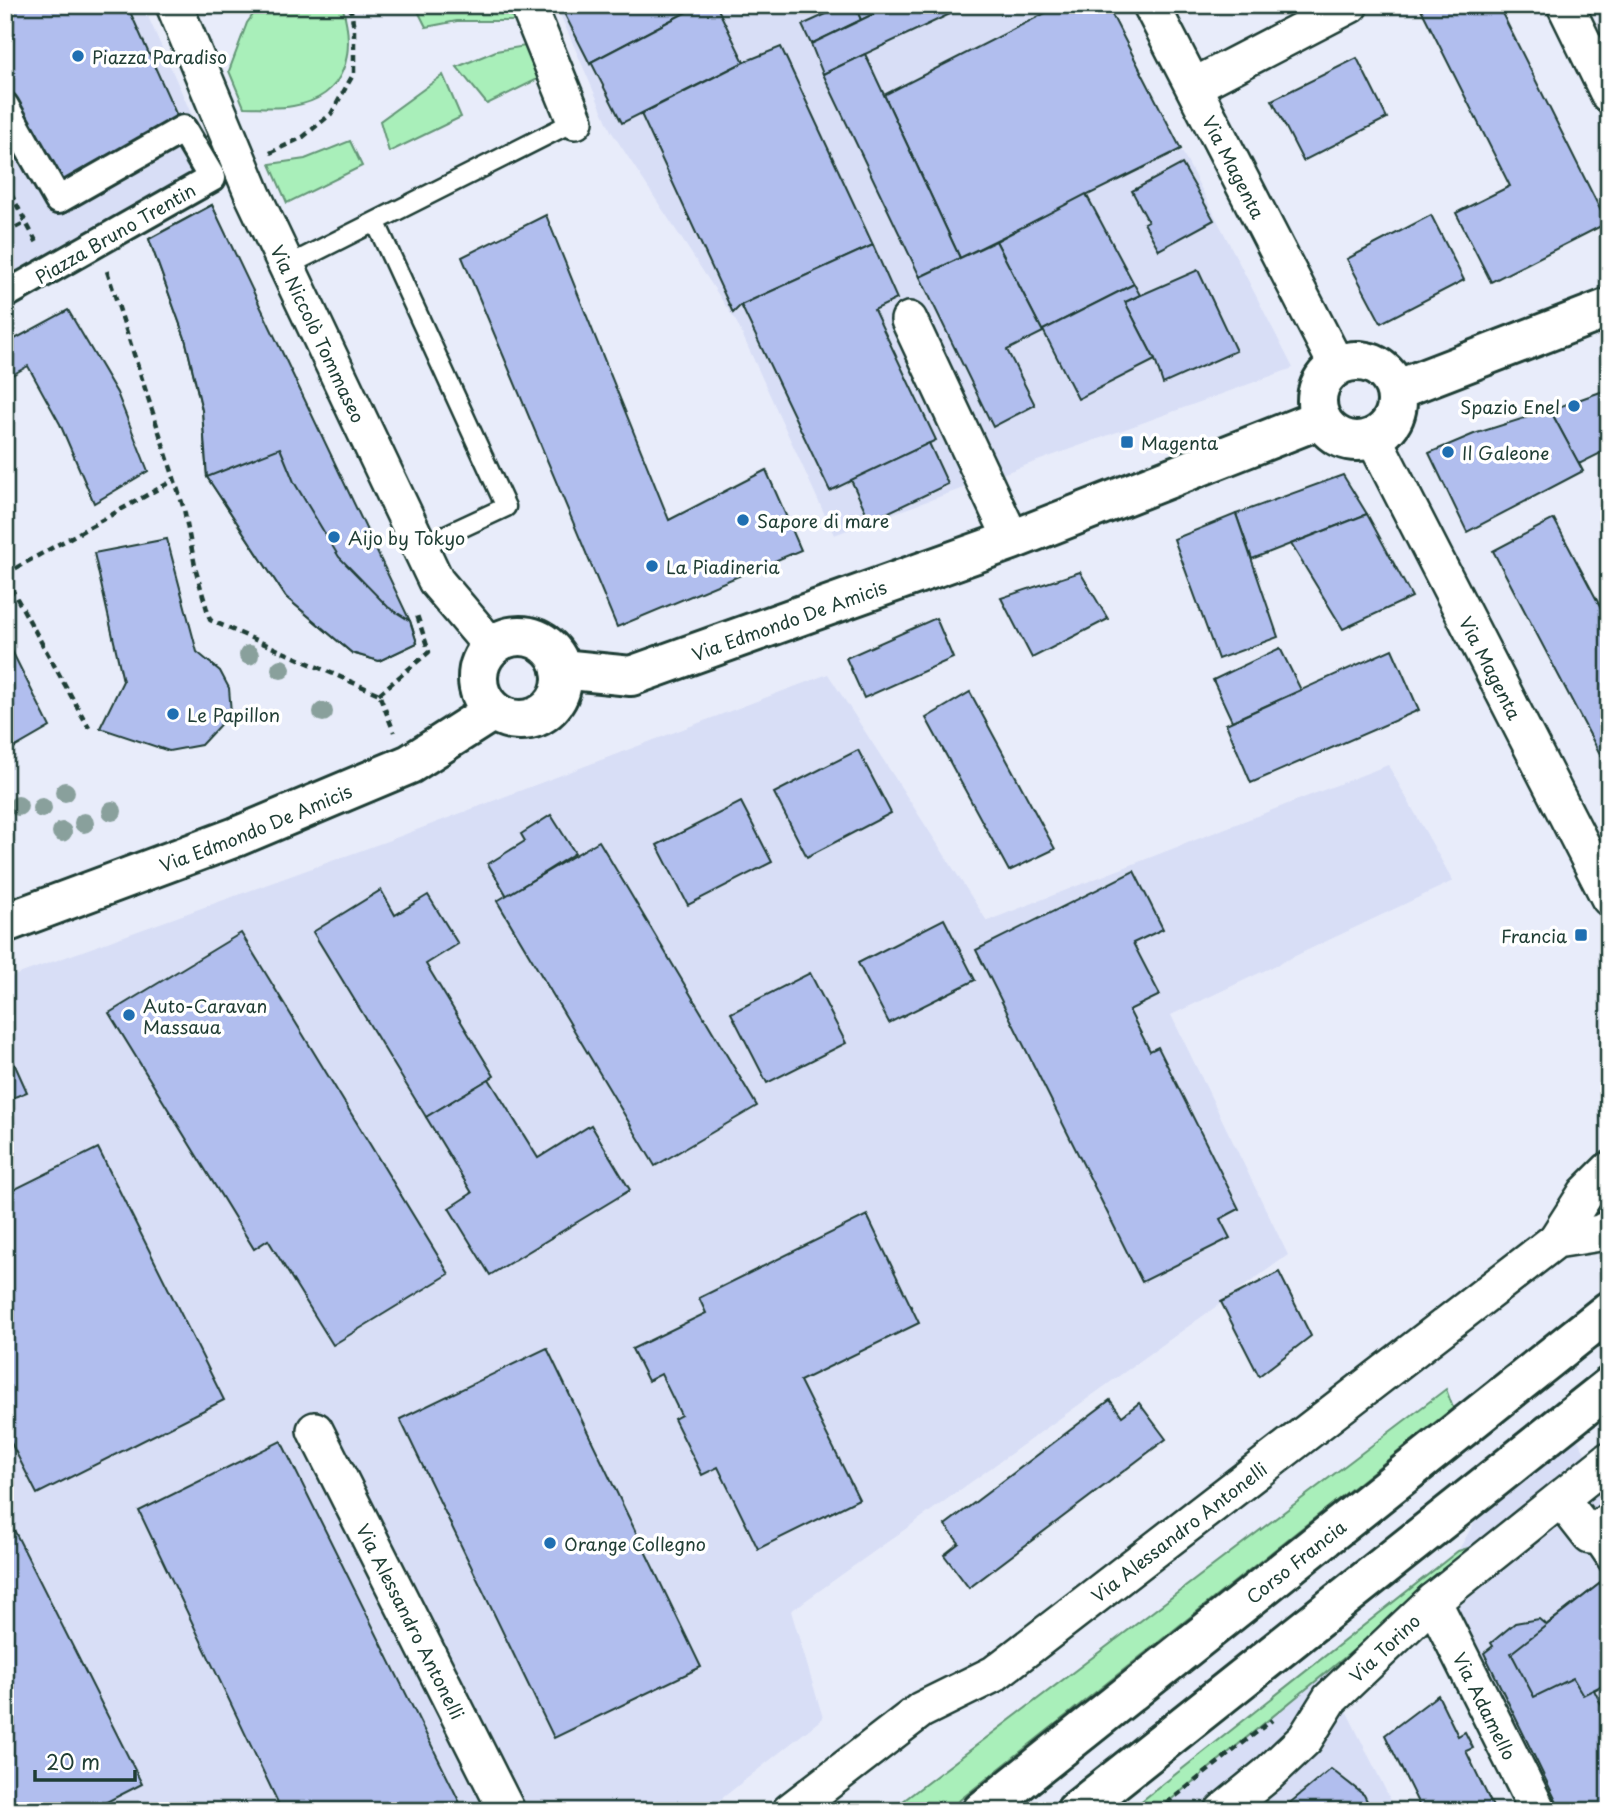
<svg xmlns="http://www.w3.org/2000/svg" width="1614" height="1816" viewBox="0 0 1614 1816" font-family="'Playpen Sans',sans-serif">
  <rect width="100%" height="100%" fill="#e8ecfa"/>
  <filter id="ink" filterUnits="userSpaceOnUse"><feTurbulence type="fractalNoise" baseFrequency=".0143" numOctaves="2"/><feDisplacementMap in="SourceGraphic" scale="14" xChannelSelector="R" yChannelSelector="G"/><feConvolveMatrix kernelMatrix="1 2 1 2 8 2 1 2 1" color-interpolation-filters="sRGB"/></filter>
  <g filter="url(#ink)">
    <!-- built -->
    <g fill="#d8def6">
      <polygon points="5,5 143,5 221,181 5,290"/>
      <polygon points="556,5 1107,5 1293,368 834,535 737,323 611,131"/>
      <polygon points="828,674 987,921 1388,765 1453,881 1171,1015 1288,1255 791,1611 823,1718 706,1811 5,1811 5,979 390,840"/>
      <polygon points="1571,1427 1609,1497 1609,1811 1547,1811 1432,1586 1470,1547 1458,1551 1497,1483"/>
      <polygon points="1327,1672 1396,1811 1157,1811"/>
    </g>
    <!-- green -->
    <g fill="#a9efba" stroke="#649677" stroke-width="2">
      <path d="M260 5H342C356 52 347 97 293 106 277 109 260 107 244 107L229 71 247 23Z"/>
      <polygon points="415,5 513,5 520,21 457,21 426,27"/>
      <polygon points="531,45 544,76 487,104 457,67 496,51"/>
      <polygon points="443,75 461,117 389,152 380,121"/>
      <polygon points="350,141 362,166 287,203 270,164 305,159"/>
      <polygon points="1446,1389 1453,1408 946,1811 890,1811"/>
      <polygon points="1472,1547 1432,1586 1157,1811 1129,1811 1458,1551"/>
    </g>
    <!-- building -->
    <g fill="#b1beee" stroke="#1f3d34" stroke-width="2">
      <polygon points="5,5 127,5 183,129 58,200 5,106"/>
      <polygon points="560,5 700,5 591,62 590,64"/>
      <polygon points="700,5 716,5 744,62 622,123 591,62"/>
      <polygon points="846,5 855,5 861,20 811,44 802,25"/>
      <polygon points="855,5 892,5 861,20"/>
      <polygon points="892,5 969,5 823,74 811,44"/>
      <polygon points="1061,5 1107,5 1181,149 960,258 884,95"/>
      <polygon points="1419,5 1498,5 1607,223 1491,282 1456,213 1510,186"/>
      <polygon points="781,47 873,245 741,305 733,313 641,114 744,62"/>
      <polygon points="865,54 960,258 920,277 823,74"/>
      <polygon points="1357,58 1387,118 1303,161 1272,100"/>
      <polygon points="1182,164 1214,220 1159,250 1144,223 1148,221 1132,191"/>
      <polygon points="1086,194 1134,284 1043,330 1043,332 996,241"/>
      <polygon points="212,205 232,251 241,297 280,448 207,477 202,410 185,338 149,239"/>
      <polygon points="212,205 410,621 417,643 379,661 352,653 286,597 207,477 202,410 185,338 149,239"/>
      <polygon points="546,215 669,520 766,470 801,550 617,627 462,257"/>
      <polygon points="1431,215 1464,280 1381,323 1347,259"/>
      <polygon points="996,241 1043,332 1007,350 1035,405 993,427 920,277"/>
      <polygon points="873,245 897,299 874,310 936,440 830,491 741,305"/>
      <polygon points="1198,270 1236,351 1163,384 1155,360 1125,302"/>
      <polygon points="1134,284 1140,295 1125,302 1155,360 1078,399 1043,330"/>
      <polygon points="68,310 117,393 148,471 94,503 60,424 28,366 5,379 5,330 13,340"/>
      <polygon points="1609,389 1609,449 1579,464 1550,410"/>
      <polygon points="1550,410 1583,471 1467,532 1429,453 1474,434"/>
      <polygon points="929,443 948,484 870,521 851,480"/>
      <polygon points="280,448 294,482 339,557 388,607 410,621 417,643 379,661 352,653 286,597 207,477"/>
      <polygon points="1343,475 1367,514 1252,559 1236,514"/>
      <polygon points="1236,514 1278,637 1218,659 1174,539"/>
      <polygon points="1367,514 1412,597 1343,629 1291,544"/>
      <polygon points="1554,519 1609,623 1609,771 1493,551"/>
      <polygon points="167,539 197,652 220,671 229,688 231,713 201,745 169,751 100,728 123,681 94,553"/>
      <polygon points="1080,572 1108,619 1032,658 1001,598"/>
      <polygon points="936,618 953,658 864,698 846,658"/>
      <polygon points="5,637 50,727 5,753"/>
      <polygon points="1280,648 1301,690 1232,721 1213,680"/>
      <polygon points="1392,649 1419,710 1251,783 1226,724"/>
      <polygon points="970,692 1055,849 1009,871 926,718"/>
      <polygon points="858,750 891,813 807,857 774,793"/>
      <polygon points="741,802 772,862 688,905 657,845"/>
      <polygon points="551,815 575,853 507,896 488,864 525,841 521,834"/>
      <polygon points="599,841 757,1106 655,1166 497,901"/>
      <polygon points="1134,871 1163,929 1133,943 1160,995 1129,1010 1150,1051 1158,1047 1239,1209 1220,1219 1230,1238 1142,1282 976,950"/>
      <polygon points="381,890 395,915 428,895 458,944 426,964 494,1076 426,1117 313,932"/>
      <polygon points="944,919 975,980 889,1023 858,963"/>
      <polygon points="241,933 449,1274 333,1345 268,1240 254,1249 109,1013"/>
      <polygon points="810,973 846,1043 767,1083 731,1013"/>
      <polygon points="5,1043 27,1092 5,1101"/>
      <polygon points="489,1079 538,1158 591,1125 630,1190 490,1275 449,1208 472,1193 426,1117"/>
      <polygon points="98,1148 224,1400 37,1494 5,1431 5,1194"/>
      <polygon points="867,1215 919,1323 800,1381 859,1499 758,1549 718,1467 702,1475 674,1419 681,1415 661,1374 648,1381 632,1349 706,1313 699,1298"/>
      <polygon points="1279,1272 1311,1336 1259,1376 1221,1302"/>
      <polygon points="547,1348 701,1667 554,1738 400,1419"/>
      <polygon points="1110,1400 1122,1416 1139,1403 1166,1439 969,1588 944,1555 959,1543 945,1525"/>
      <polygon points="281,1441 464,1811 282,1811 139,1511"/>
      <polygon points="5,1512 142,1784 89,1811 5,1811"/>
      <polygon points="1603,1581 1609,1588 1609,1682 1594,1690 1609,1720 1609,1811 1561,1811 1484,1653 1493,1646 1491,1643 1515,1623 1539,1619 1546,1625"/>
      <polygon points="1603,1581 1609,1588 1609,1682 1583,1695 1573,1678 1534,1697 1511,1653"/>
      <polygon points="1438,1695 1458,1736 1465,1732 1473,1748 1466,1751 1495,1811 1422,1811 1385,1735"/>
      <polygon points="1331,1769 1364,1795 1372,1811 1280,1811"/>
    </g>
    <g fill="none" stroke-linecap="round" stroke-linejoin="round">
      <defs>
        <g id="service">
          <polyline points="376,223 506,507 420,547"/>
          <polyline points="287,266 575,121"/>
          <polyline points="1590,1536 1609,1564"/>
        </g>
        <polyline id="pedestrian" points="5,106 58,200 183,129 212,178 5,295"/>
        <g id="minor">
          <path id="s1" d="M174 5 253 195 436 581 492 647"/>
          <polyline points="528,5 575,121"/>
          <path id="s2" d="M1151 5 1337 366"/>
          <polyline points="1565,5 1609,95"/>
          <polyline points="1194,86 1350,5"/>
          <polyline points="909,320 1012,540"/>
          <path id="s3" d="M1373 437 1609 898"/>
          <polyline points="1556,1240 1586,1193 1609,1170"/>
          <path id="s4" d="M315 1430 507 1811"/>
          <polyline points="1561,1499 1590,1536 1609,1521"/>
          <path id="s5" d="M1433 1601 1538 1811"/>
          <path id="s6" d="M790 1811 921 1710 994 1674 1556 1240 1600 1233 1609 1228"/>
          <path id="s7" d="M1223 1811 1267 1775 1305 1739 1330 1699 1433 1601 1609 1460"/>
        </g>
        <g id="tertiary">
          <circle cx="1357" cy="401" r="40"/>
          <polyline points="1396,390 1609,308"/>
          <circle cx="520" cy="678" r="42"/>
          <path id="s8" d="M561 669 631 676 1012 540 1320 419"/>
          <path id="s9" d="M5 923 236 837 410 764 493 711"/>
        </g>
        <g id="primary">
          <path id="s10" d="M982 1811 1609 1311"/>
          <polyline points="1076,1811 1609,1387"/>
        </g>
      </defs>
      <!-- service casing -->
      <use href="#service" stroke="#1f3d34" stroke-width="23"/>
      <!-- pedestrian casing -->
      <use href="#pedestrian" stroke="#1f3d34" stroke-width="32"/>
      <!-- minor casing -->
      <use href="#minor" stroke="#1f3d34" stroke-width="40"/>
      <!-- tertiary casing -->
      <use href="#tertiary" stroke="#1f3d34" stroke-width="44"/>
      <!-- primary casing -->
      <use href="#primary" stroke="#1f3d34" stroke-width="44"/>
      <!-- path -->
      <g stroke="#1f3d34" stroke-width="4.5" stroke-dasharray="7 5" stroke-linecap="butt">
        <polyline points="270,153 303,137 331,114 354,73 354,28 350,5"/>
        <polyline points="5,183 37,243"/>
        <polyline points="5,233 26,222"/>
        <polyline points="107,271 184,509 196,571 210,620 379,694 394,732"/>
        <polyline points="5,574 174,480"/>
        <polyline points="5,577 89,728"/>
        <polyline points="379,694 429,652 416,612"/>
        <polyline points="1157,1811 1272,1720"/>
      </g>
      <!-- service -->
      <use href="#service" stroke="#fff" stroke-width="18"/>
      <!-- pedestrian -->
      <use href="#pedestrian" stroke="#fff" stroke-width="26"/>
      <!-- minor -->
      <use href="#minor" stroke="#fff" stroke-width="35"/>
      <!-- tertiary -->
      <use href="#tertiary" stroke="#fff" stroke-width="38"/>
      <!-- primary -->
      <use href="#primary" stroke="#fff" stroke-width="38"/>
    </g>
    <!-- trees -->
    <g fill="#89a09c">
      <circle cx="249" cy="655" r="10"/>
      <circle cx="281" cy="669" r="10"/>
      <circle cx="323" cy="712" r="10"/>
      <circle cx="65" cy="792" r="10"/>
      <circle cx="18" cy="806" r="10"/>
      <circle cx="42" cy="808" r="10"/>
      <circle cx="112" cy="811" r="10"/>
      <circle cx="84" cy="823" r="10"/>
      <circle cx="62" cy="832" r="10"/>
    </g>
  </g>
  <!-- markers -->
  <g fill="#1f6fb2" stroke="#fff" stroke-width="2.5">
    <circle cx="78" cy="56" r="7"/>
    <circle cx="1574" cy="406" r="7"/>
    <rect x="1120" y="435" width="14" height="14" rx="3.5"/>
    <circle cx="1448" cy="452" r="7"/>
    <circle cx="743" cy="520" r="7"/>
    <circle cx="334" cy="537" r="7"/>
    <circle cx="652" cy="566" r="7"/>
    <circle cx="173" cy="714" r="7"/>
    <rect x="1574" y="928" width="14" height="14" rx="3.5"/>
    <circle cx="129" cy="1015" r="7"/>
    <circle cx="550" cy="1543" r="7"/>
  </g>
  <g text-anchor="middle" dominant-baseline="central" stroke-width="7" stroke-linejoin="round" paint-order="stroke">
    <!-- poi labels -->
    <g font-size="18" fill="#1f3d34" stroke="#fff" text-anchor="start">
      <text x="92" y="56">Piazza Paradiso</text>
      <text x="1560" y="406" text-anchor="end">Spazio Enel</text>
      <text x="1141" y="442">Magenta</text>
      <text x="1462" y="452">Il Galeone</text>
      <text x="757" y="520">Sapore di mare</text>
      <text x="348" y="537">Aijo by Tokyo</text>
      <text x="666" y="566">La Piadineria</text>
      <text x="187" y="714">Le Papillon</text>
      <text x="1567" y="935" text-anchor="end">Francia</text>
      <text x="143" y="1005">Auto-Caravan<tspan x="143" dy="21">Massaua</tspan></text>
      <text x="564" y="1543">Orange Collegno</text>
    </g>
    <!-- street labels -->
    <g font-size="18" fill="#1f3d34" stroke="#fff">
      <text stroke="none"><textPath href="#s2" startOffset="182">Via Magenta</textPath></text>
      <text transform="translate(115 233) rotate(-30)">Piazza Bruno Trentin</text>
      <text stroke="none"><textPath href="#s1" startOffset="359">Via Niccolò Tommaseo</textPath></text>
      <text stroke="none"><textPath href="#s8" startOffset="238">Via Edmondo De Amicis</textPath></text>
      <text stroke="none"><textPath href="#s3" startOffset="259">Via Magenta</textPath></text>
      <text stroke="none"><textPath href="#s9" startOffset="268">Via Edmondo De Amicis</textPath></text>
      <text stroke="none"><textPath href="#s6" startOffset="480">Via Alessandro Antonelli</textPath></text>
      <text stroke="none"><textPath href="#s10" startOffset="401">Corso Francia</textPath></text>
      <text stroke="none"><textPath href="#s4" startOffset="214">Via Alessandro Antonelli</textPath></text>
      <text stroke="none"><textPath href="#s7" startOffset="231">Via Torino</textPath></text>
      <text stroke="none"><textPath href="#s5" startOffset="117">Via Adamello</textPath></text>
    </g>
  </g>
  <!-- margin -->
  <rect width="1614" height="1816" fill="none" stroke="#fff" stroke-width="28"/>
  <rect x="14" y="14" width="1586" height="1788" fill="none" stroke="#1f3d34" stroke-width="2.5" filter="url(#ink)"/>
  <!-- scale -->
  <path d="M35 1770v10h100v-10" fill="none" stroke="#1f3d34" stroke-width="3.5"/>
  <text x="46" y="1770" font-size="21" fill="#1f3d34" stroke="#ffffff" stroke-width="5" paint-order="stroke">20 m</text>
</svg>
